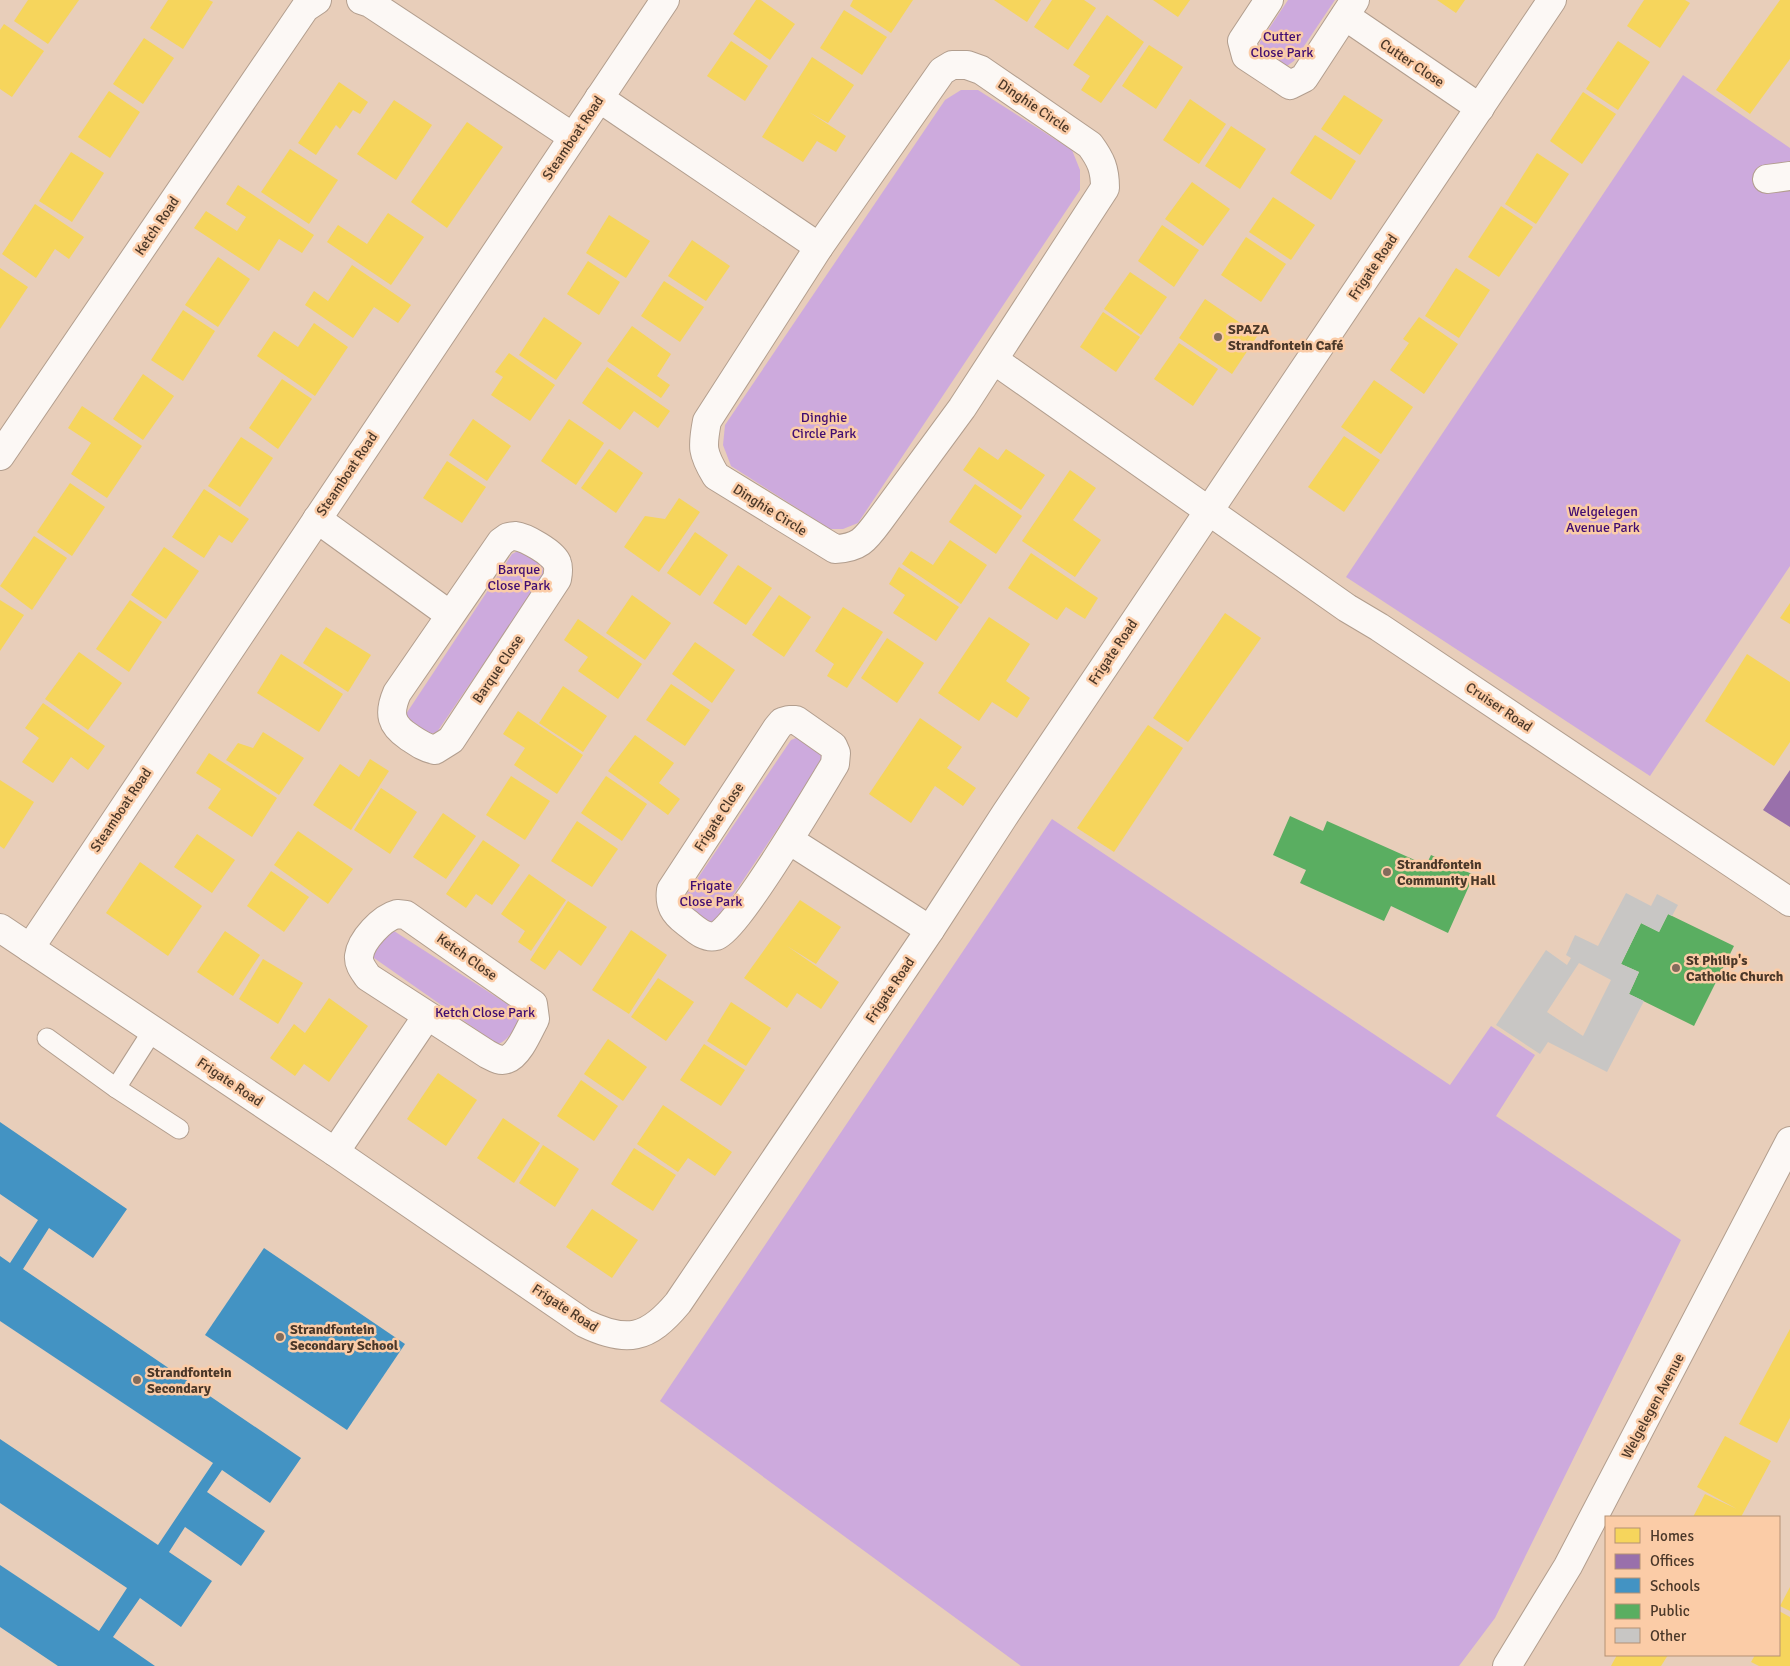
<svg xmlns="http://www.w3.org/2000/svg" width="1790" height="1666" viewBox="0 0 1790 1666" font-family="Signika,sans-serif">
  <rect width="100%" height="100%" fill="#e8ceba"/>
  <!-- green -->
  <g fill="#cdaadd">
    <polygon points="1288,0 1335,0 1294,61 1284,68 1259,50 1260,42"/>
    <polygon points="1683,75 1790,148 1790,566 1650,776 1346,577"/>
    <polygon points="961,90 978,90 1072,150 1080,170 1080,190 858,523 843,529 830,529 731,466 723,445 725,425 945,100"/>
    <polygon points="518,551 541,563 544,575 437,732 427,735 406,720 406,714 512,554"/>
    <polygon points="796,738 802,739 823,756 821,764 719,916 711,923 704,922 683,902 685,897 791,740"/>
    <polygon points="1052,819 1450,1085 1491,1026 1535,1055 1496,1116 1681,1240 1495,1618 1459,1666 1021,1666 660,1401"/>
    <path d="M394 931 515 1009 519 1014C519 1024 507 1043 497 1044L374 958 373 955 387 932Z"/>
  </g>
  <!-- homes -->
  <g fill="#f6d55c">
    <polygon points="28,0 79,0 48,44 14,21"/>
    <polygon points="168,0 209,0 213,2 183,49 150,28"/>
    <polygon points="756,0 761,0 795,24 770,60 733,34"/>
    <polygon points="853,0 913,0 891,33 850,6"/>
    <polygon points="994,0 1041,0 1027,22"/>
    <polygon points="1052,0 1084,0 1096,8 1068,50 1034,27"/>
    <polygon points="1153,0 1190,0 1178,17"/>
    <polygon points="1437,0 1465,0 1456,13"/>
    <polygon points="1644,0 1685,0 1690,3 1660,48 1627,26"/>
    <polygon points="1780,0 1790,0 1790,59 1750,114 1716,90"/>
    <polygon points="844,10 887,37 862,75 820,48"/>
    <polygon points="1107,15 1144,42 1101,103 1081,90 1090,76 1073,65"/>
    <polygon points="4,24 44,51 12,97 0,89 0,30"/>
    <polygon points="144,38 174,58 143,104 113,84"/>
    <polygon points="731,41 768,66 745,101 707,76"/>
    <polygon points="1618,41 1650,62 1618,110 1586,89"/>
    <polygon points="1149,45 1183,67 1156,109 1122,86"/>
    <polygon points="812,57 854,85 828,123 809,112 846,136 836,152 817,141 803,162 762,137"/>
    <polygon points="339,82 368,102 360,114 353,110 340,129 336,125 316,155 298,143"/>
    <polygon points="109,91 140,112 110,158 78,137"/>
    <polygon points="1583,92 1616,114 1582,164 1550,141"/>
    <polygon points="1344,95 1383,120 1360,155 1321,129"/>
    <polygon points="1190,99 1226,124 1199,164 1163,140"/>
    <polygon points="394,100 432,125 396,180 357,154"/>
    <polygon points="467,122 503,147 447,228 411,202"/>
    <polygon points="1231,126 1266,149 1240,189 1205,166"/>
    <polygon points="1315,135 1356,161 1331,200 1290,173"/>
    <polygon points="290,149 338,180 309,224 261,192"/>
    <polygon points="71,152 104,173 72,222 39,201"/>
    <polygon points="1537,153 1569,174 1536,224 1505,204"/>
    <polygon points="1192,182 1230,209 1203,246 1165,219"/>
    <polygon points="238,185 314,235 302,253 279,239 259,271 194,228 206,211 237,231 246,217 226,204"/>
    <polygon points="1273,197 1315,225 1291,260 1249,232"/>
    <polygon points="35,204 84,237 69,259 55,249 36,278 2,254"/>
    <polygon points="1501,206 1533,227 1499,277 1468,257"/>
    <polygon points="388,213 424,237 391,285 327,242 338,225 367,244"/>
    <polygon points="609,215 650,241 626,278 586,253"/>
    <polygon points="1162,225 1199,250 1174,287 1138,261"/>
    <polygon points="1246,237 1286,264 1261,302 1221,275"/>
    <polygon points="692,240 730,266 706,301 668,276"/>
    <polygon points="218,257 250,279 218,327 185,305"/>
    <polygon points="588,261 620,282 599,315 567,294"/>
    <polygon points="352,265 411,305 398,323 374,307 353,338 305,305 314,291 328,301"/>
    <polygon points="0,268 28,287 0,329"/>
    <polygon points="1456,268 1490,290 1459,338 1425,316"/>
    <polygon points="1130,272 1167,297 1141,335 1104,309"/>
    <polygon points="664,281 704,307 680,342 641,316"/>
    <polygon points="1205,299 1258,335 1232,374 1179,338"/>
    <polygon points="183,310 215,331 183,381 151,360"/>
    <polygon points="1103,312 1140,337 1116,372 1080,347"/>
    <polygon points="544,317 582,343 556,380 519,355"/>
    <polygon points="1419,317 1458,344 1424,394 1390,370 1409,343 1403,339"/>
    <polygon points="314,323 348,347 315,396 257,356 274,331 298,347"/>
    <polygon points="632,326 671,354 657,376 670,385 661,398 607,361"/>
    <polygon points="1179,343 1218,369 1193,406 1154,379"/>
    <polygon points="509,353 555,385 530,421 491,395 503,377 495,372"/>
    <polygon points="607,367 670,411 658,428 634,411 620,430 582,403"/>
    <polygon points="143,374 174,396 143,440 113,419"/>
    <polygon points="282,379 312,399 278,449 249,428"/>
    <polygon points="1374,380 1413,407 1381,454 1341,427"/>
    <polygon points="82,406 142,446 107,498 71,474 91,443 68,428"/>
    <polygon points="473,419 511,446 487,481 449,455"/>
    <polygon points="569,419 604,443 576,485 541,461"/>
    <polygon points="1344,436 1380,460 1344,512 1308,487"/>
    <polygon points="241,437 273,458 240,507 208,486"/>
    <polygon points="979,447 998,460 1006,449 1045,475 1021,510 963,470"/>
    <polygon points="609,449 643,473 616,513 581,488"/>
    <polygon points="447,461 486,487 462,523 423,498"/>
    <polygon points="1070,470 1096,488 1073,520 1101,540 1075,577 1022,541"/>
    <polygon points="70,483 105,507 72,556 37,532"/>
    <polygon points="975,484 1022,516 996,554 949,522"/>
    <polygon points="204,489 249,519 232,543 219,535 204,558 172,537"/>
    <polygon points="679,498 700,512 659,572 624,547 645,516 665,519"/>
    <polygon points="695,532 728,555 700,596 667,573"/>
    <polygon points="34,536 67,558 32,610 0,586"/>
    <polygon points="950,540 987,565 961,604 902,564 911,551 933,565"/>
    <polygon points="164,547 199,571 166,619 131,595"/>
    <polygon points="1031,553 1098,598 1085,619 1066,607 1057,620 1008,588"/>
    <polygon points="738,565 772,588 746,625 713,603"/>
    <polygon points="899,567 959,607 936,641 893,613 905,595 889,584"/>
    <polygon points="632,595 671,623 645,660 606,633"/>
    <polygon points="779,595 811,617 784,657 752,635"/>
    <polygon points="0,600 24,615 0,651"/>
    <polygon points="130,600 162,622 129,672 96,649"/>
    <polygon points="1790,603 1790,624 1780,618"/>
    <polygon points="843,607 883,632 847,688 827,676 834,664 815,651"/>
    <polygon points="1225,613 1261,638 1188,742 1153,718"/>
    <polygon points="989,617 1030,644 1006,681 1030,698 1017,718 992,702 979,721 938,693"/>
    <polygon points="578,619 642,664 618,699 578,671 588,657 564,640"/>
    <polygon points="326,627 371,655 348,692 303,663"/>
    <polygon points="887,638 924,663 897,703 861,678"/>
    <polygon points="695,642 735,670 712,703 672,674"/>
    <polygon points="79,652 122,683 88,730 45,699"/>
    <polygon points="281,654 343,694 319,732 257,693"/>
    <polygon points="1747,654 1790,682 1790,742 1774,766 1705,721"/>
    <polygon points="671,684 710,710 685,746 646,720"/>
    <polygon points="563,686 607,716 583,752 539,723"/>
    <polygon points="43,703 105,746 88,770 71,757 53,783 22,762 39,738 25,728"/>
    <polygon points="518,711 583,755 557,794 514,765 525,748 503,734"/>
    <polygon points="920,718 962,747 947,768 976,788 963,806 935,786 911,823 869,794"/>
    <polygon points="1148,725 1183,748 1114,852 1077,828"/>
    <polygon points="263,732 304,758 279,795 226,760 238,743 253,748"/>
    <polygon points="635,735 674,763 659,783 680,799 668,815 608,771"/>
    <polygon points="209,753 277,798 252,837 208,808 221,789 196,773"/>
    <polygon points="370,759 389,771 351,830 313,805 340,764 359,777"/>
    <polygon points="511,776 550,801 525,840 486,815"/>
    <polygon points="606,776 647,804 622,841 581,813"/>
    <polygon points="0,780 34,802 4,849 0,846"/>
    <polygon points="381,788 417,812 390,854 354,830"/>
    <polygon points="443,813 476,836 446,879 413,857"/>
    <polygon points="577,821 618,849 592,887 551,861"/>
    <polygon points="298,831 353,869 328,904 274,865"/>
    <polygon points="197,834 235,860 212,893 174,867"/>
    <polygon points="483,840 520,865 492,905 476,894 466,908 446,894"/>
    <polygon points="140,862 202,906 168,956 106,913"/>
    <polygon points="271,871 309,897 284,932 247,906"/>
    <polygon points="529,874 566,900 531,951 518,942 525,931 501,914"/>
    <polygon points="800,900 841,927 816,964 787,946 839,982 821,1009 797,993 787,1008 744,978"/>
    <polygon points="568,901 607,927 581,966 559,950 545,970 530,960"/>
    <polygon points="631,930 667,955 629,1014 592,990"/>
    <polygon points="225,931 260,955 233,996 197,972"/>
    <polygon points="263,959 303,983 278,1024 239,999"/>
    <polygon points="658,978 694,1002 666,1041 631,1017"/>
    <polygon points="329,998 368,1026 329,1082 304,1064 295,1076 270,1058 294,1024 305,1033"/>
    <polygon points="731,1002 771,1028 746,1066 707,1041"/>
    <polygon points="608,1039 647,1067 623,1101 584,1074"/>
    <polygon points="704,1044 745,1070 721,1106 680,1080"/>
    <polygon points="438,1073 477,1100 446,1146 407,1119"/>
    <polygon points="581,1080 618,1106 594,1141 557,1116"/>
    <polygon points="663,1105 732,1152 715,1176 688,1158 678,1172 637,1144"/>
    <polygon points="503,1118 540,1143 514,1183 477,1158"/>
    <polygon points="543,1145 579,1169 555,1207 519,1183"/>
    <polygon points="634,1148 676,1175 653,1211 611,1184"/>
    <polygon points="592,1209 638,1240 612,1278 566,1247"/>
    <polygon points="1790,1329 1790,1418 1777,1443 1739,1424"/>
    <polygon points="1725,1436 1771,1461 1741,1517 1693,1517 1705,1494 1737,1509 1697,1487"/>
    <polygon points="1790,1587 1790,1611 1780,1606"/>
    <polygon points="1779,1611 1790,1617 1790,1666 1759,1666 1751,1662 1755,1655 1779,1655"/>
    <polygon points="1617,1655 1668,1655 1661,1666 1611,1666"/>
  </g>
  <!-- offices -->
  <polygon fill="#9970ab" points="1790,770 1790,827 1763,810"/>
  <!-- schools -->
  <g fill="#4393c3">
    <polygon points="0,1122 127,1209 93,1258 49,1228 23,1269 301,1458 270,1503 222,1470 207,1492 265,1531 241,1566 185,1527 169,1552 212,1581 181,1627 140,1598 113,1637 155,1666 58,1666 0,1627 0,1565 99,1631 127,1588 0,1503 0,1439 158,1545 213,1463 0,1321 0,1256 10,1263 38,1220 0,1194"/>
    <polygon points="264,1248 405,1344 347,1430 205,1335"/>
  </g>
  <!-- public -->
  <g fill="#5aae61">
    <polygon points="1290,816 1323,831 1327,821 1426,865 1431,855 1474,875 1448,933 1391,906 1384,921 1300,883 1306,870 1273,855"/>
    <polygon points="1668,914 1734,946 1694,1026 1629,994 1639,972 1621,964 1641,923 1659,932"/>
  </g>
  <!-- building -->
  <path fill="#c8c6c4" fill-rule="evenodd" d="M1626 893 1651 906 1657 894 1678 905 1672 916 1668 914 1659 932 1641 923 1621 964 1639 972 1629 994 1644 1001 1607 1072 1548 1042 1540 1054 1496 1025 1546 950 1567 965 1571 958 1566 955 1575 935 1598 946ZM1579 963 1611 980 1583 1036 1547 1012Z"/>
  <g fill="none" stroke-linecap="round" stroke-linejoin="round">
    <defs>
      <g id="service">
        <polyline points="153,1030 116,1088 179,1129"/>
        <polyline points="47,1038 116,1088"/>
      </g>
      <g id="minor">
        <polyline points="361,0 370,3 573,137"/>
        <polyline points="1269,0 1242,41 1246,56 1290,85 1304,78 1355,0"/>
        <polyline points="1345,16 1480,108"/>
        <path d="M952 65H967L981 70 1090 145C1101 160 1105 169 1105 188L962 408 879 521C865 540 859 548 835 549L716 476C702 453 702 447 707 421L819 247 942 71Z"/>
        <polyline points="599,98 819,247"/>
        <polyline points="1767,179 1790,176"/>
        <polyline points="994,360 1347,608 1379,627 1790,902"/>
        <polyline points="0,456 305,8 317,0"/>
        <polyline points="317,519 450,615"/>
        <path d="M515 536C525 537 554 553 557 563 559 568 558 574 557 579L451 740 435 750C425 748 418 743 409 737 391 725 388 714 397 693L501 542 508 537Z"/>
        <path d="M789 720H796L833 746 836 753 835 764C819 790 737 930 716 936 704 939 694 928 686 922 674 913 669 905 671 890L777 728 782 722Z"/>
        <polyline points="789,840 930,930"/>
        <path d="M397 914 406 915 533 1004 535 1019C529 1030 519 1055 507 1059 500 1062 493 1057 487 1054L368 977C364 971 358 964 359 956 361 940 382 918 397 914Z"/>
        <path d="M0 928 335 1152 584 1323C627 1344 648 1339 678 1303L930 930 1006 813 1552 0"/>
        <polyline points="30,948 665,0"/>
        <polyline points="335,1152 427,1016"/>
      </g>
      <polyline id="tertiary" points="1507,1666 1568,1566 1790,1141"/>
    </defs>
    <!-- service casing -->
    <use href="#service" stroke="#b29e8e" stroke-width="21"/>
    <!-- minor casing -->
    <use href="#minor" stroke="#b29e8e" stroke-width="30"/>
    <!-- tertiary casing -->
    <use href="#tertiary" stroke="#b29e8e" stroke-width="30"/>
    <!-- service -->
    <use href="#service" stroke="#fcf8f5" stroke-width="19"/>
    <!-- minor -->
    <use href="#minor" stroke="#fcf8f5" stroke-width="28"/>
    <!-- tertiary -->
    <use href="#tertiary" stroke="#fcf8f5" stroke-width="28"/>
  </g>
  <!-- markers -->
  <g fill="#826c5c" stroke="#fbcca7" stroke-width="2">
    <circle cx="1218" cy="337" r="5"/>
    <circle cx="1387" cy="872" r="5"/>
    <circle cx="1676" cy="968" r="5"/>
    <circle cx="280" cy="1337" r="5"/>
    <circle cx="137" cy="1380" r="5"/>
  </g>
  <g text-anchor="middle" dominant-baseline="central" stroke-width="5" stroke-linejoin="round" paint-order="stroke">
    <!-- park labels -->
    <g font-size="14" fill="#400d71" stroke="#fbcca7">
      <text x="1282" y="36">Cutter<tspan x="1282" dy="16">Close Park</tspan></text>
      <text x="824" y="417">Dinghie<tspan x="824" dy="16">Circle Park</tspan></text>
      <text x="1603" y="511">Welgelegen<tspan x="1603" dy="16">Avenue Park</tspan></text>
      <text x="519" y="569">Barque<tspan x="519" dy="16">Close Park</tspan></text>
      <text x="711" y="885">Frigate<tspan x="711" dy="16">Close Park</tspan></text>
      <text x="485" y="1012">Ketch Close Park</text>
    </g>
    <!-- street labels -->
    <g font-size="14" fill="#4b3829" stroke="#fbcca7">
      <text transform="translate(1412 63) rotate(34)">Cutter Close</text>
      <text transform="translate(1034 106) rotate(34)">Dinghie Circle</text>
      <text transform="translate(573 138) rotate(-56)">Steamboat Road</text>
      <text transform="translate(157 226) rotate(-56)">Ketch Road</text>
      <text transform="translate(1373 267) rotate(-56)">Frigate Road</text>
      <text transform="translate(347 474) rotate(-56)">Steamboat Road</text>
      <text transform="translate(770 510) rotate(32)">Dinghie Circle</text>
      <text transform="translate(1113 652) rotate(-56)">Frigate Road</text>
      <text transform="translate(498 669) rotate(-56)">Barque Close</text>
      <text transform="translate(1499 707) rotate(34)">Cruiser Road</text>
      <text transform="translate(121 810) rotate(-56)">Steamboat Road</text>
      <text transform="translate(719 817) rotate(-57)">Frigate Close</text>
      <text transform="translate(467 957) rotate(35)">Ketch Close</text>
      <text transform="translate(890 990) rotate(-56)">Frigate Road</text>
      <text transform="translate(230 1082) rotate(34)">Frigate Road</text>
      <text transform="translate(565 1308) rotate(33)">Frigate Road</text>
      <text transform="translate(1653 1406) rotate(-62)">Welgelegen Avenue</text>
    </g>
    <!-- poi labels -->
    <g font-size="14" font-weight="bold" fill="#4b3829" stroke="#fbcca7" text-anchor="start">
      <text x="1228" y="329">SPAZA<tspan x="1228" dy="16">Strandfontein Café</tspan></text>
      <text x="1397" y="864">Strandfontein<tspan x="1397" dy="16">Community Hall</tspan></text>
      <text x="1686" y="960">St Philip's<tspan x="1686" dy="16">Catholic Church</tspan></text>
      <text x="290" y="1329">Strandfontein<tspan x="290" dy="16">Secondary School</tspan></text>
      <text x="147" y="1372">Strandfontein<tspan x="147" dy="16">Secondary</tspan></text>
    </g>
  </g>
  <!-- legend -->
  <rect x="1605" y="1516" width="175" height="140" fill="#fbcca7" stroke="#b59175"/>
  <rect x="1615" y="1528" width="25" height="15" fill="#f6d55c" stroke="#b59175"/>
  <text x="1650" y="1541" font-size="15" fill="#4b3829">Homes</text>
  <rect x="1615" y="1554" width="25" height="15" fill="#9970ab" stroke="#b59175"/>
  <text x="1650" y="1566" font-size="15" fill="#4b3829">Offices</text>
  <rect x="1615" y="1578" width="25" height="15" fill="#4393c3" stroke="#b59175"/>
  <text x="1650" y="1591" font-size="15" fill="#4b3829">Schools</text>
  <rect x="1615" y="1604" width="25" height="15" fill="#5aae61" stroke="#b59175"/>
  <text x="1650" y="1616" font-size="15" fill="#4b3829">Public</text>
  <rect x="1615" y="1628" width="25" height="15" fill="#c8c6c4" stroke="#b59175"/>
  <text x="1650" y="1641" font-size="15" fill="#4b3829">Other</text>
</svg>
